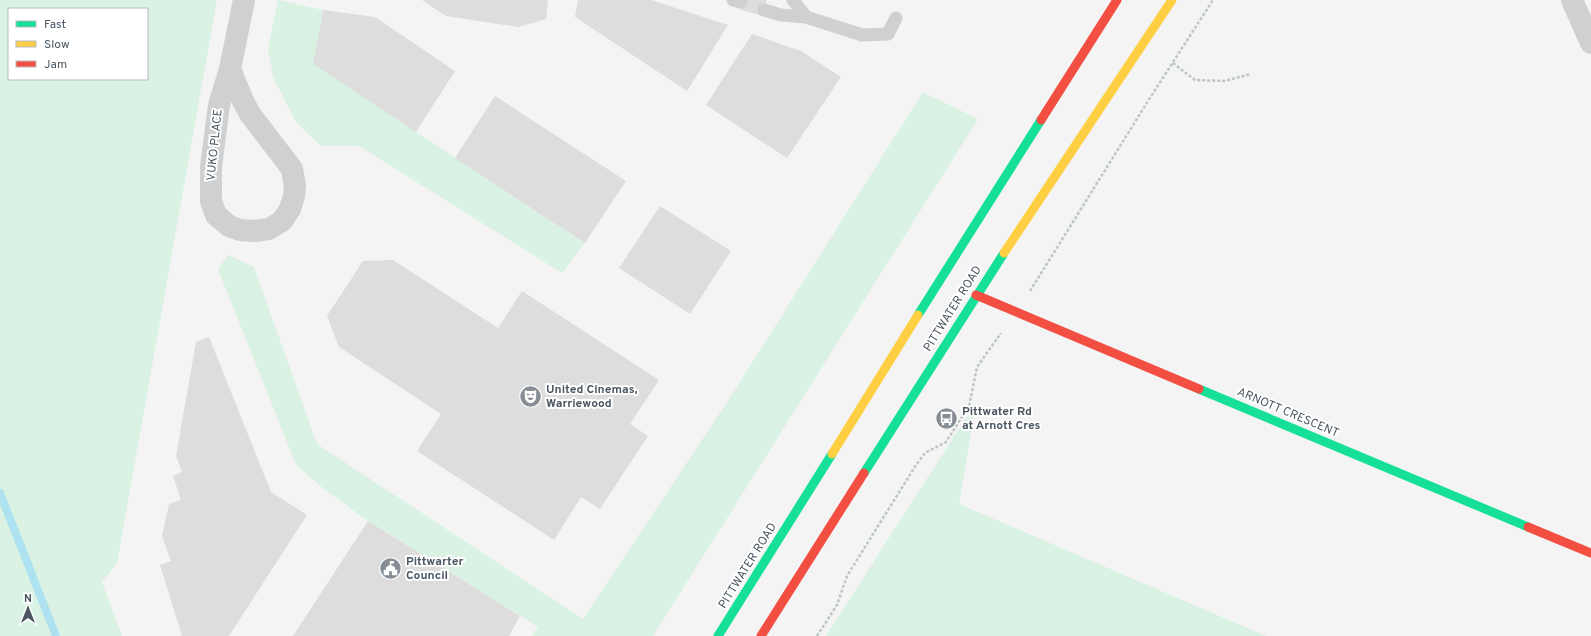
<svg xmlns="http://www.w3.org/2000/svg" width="1591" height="636" viewBox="0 0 1591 636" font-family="Overpass,sans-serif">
  <rect width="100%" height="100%" fill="#f4f4f4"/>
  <!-- green -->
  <g fill="#d9f2e3" fill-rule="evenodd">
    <path d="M0 0H217L117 563 102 582 122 636H0ZM9 9H147V79H9Z"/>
    <polygon points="278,0 323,10 313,64 585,243 562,273 359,146 321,146 296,122 273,77 268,49"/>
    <polygon points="923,92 978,119 653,636 532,636 538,627 368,521 324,489 296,465 218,269 228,255 254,267 317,444 583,619 733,393"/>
    <polygon points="976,402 959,504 1266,636 826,636"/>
  </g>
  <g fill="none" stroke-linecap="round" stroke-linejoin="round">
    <!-- stream -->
    <polyline stroke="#aee2f0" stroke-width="8" points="0,493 56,636"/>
  </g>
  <!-- building -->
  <g fill="#ddddde">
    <polygon points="423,0 548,0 546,19 519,27 446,16 423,1"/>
    <polygon points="578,0 651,0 728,25 687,91 575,17"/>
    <polygon points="742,0 767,0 762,16 739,9"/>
    <polygon points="323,10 375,17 455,71 416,132 313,64"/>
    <polygon points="752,34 801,51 841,77 787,158 706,105"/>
    <polygon points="495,96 626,181 585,243 455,158"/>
    <polygon points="660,206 731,251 690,314 619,268"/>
    <polygon points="393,260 498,328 522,291 659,380 630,424 648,436 600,509 581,497 554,540 417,451 441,414 339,347 327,316 363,261"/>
    <polygon points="209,337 271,492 307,515 229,636 182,636 160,565 171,561 162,536 169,504 181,500 173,476 182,472 176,456 196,342"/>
    <polygon points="368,521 520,616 509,636 293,636"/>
  </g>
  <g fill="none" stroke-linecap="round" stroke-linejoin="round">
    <!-- path -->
    <g stroke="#bcc7c4" stroke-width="2.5" stroke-dasharray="3 2" stroke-linecap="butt">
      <polyline points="1173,63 1195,80 1224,81 1251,74"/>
      <polyline points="1030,291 1148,101 1213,0"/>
      <polyline points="817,636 837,605 847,576 916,465 925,453 946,442 969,406 977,367 1001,333"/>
    </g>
    <!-- lane -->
    <g stroke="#ced0d2" stroke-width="13">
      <polyline points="733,0 741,2"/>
      <polyline points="793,0 806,17"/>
      <polyline points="764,10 781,15 806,17 862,35 888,34 896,18"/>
    </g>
    <!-- street -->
    <g stroke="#ced0d2" stroke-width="22">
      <polyline points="1572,0 1591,43"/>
      <polyline points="230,69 243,101 250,114 292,169 295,186 294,196 290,209 282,221 269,229 255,231 240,230 229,226 216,215 211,201 211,167 219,105 230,69 244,0"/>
    </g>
    <!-- fast -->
    <g stroke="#16e098" stroke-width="9">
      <polyline points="918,315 1041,120"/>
      <polyline points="1199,389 1528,527"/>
      <polyline points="864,473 1004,253"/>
      <polyline points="718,636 832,454"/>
    </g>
    <!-- slow -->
    <g stroke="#ffcf43" stroke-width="9">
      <polyline points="1004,253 1172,0"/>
      <polyline points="832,454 918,315"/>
    </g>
    <!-- jam -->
    <g stroke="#f24e42" stroke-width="9">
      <polyline points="1041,120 1117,0"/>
      <polyline points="976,295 1199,389"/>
      <polyline points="1528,527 1591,553"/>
      <polyline points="761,636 864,473"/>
    </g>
  </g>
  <!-- icons -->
  <defs>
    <symbol id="theatre-disc" viewBox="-11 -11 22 22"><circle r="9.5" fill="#868d94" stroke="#fff"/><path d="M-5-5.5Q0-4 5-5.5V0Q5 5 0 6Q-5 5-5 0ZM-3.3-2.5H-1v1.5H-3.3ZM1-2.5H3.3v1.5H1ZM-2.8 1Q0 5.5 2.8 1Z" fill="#fff"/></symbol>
    <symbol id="bus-disc" viewBox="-11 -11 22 22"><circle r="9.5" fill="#868d94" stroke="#fff"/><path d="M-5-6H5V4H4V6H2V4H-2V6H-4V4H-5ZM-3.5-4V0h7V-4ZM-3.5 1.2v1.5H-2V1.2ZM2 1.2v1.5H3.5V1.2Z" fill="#fff"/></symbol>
    <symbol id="civic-disc" viewBox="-11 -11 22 22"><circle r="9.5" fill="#868d94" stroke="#fff"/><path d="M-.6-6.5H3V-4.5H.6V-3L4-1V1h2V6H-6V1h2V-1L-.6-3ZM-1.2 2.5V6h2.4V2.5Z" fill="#fff"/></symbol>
  </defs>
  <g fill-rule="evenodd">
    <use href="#theatre-disc" x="518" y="384" width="25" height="25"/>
    <use href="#bus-disc" x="934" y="406" width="25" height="25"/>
    <use href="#civic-disc" x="378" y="556" width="25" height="25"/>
  </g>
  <g text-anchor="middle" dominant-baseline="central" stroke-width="4" stroke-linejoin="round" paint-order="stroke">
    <!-- street labels -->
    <g font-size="12" fill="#4a5661" stroke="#fff">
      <text transform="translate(215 145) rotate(-84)">VUKO PLACE</text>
      <text transform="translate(953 309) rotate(-58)">PITTWATER ROAD</text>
      <text transform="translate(1288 413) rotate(23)">ARNOTT CRESCENT</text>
      <text transform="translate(748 566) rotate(-58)">PITTWATER ROAD</text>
    </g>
    <!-- poi labels -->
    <g font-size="12" font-weight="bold" fill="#4a5661" stroke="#fff" text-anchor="start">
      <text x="546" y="390">United Cinemas,<tspan x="546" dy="14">Warriewood</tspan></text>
      <text x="962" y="412">Pittwater Rd<tspan x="962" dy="14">at Arnott Cres</tspan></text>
      <text x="406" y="562">Pittwarter<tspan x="406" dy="14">Council</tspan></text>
    </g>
  </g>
  <!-- legend -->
  <rect x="8" y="8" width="140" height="72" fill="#ffffff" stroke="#b7bbc0"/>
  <rect x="16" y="21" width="20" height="6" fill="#16e098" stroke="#b7bbc0"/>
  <text x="44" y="28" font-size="12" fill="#4a5661">Fast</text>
  <rect x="16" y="41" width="20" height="6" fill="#ffcf43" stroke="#b7bbc0"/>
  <text x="44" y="48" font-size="12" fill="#4a5661">Slow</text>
  <rect x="16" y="61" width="20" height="6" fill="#f24e42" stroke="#b7bbc0"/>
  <text x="44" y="68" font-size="12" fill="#4a5661">Jam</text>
  <!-- north arrow -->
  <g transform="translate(28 608)" stroke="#ffffff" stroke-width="3" paint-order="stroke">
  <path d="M0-3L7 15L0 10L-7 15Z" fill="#4a5661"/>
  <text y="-6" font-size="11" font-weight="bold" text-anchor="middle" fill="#4a5661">N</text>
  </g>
</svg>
